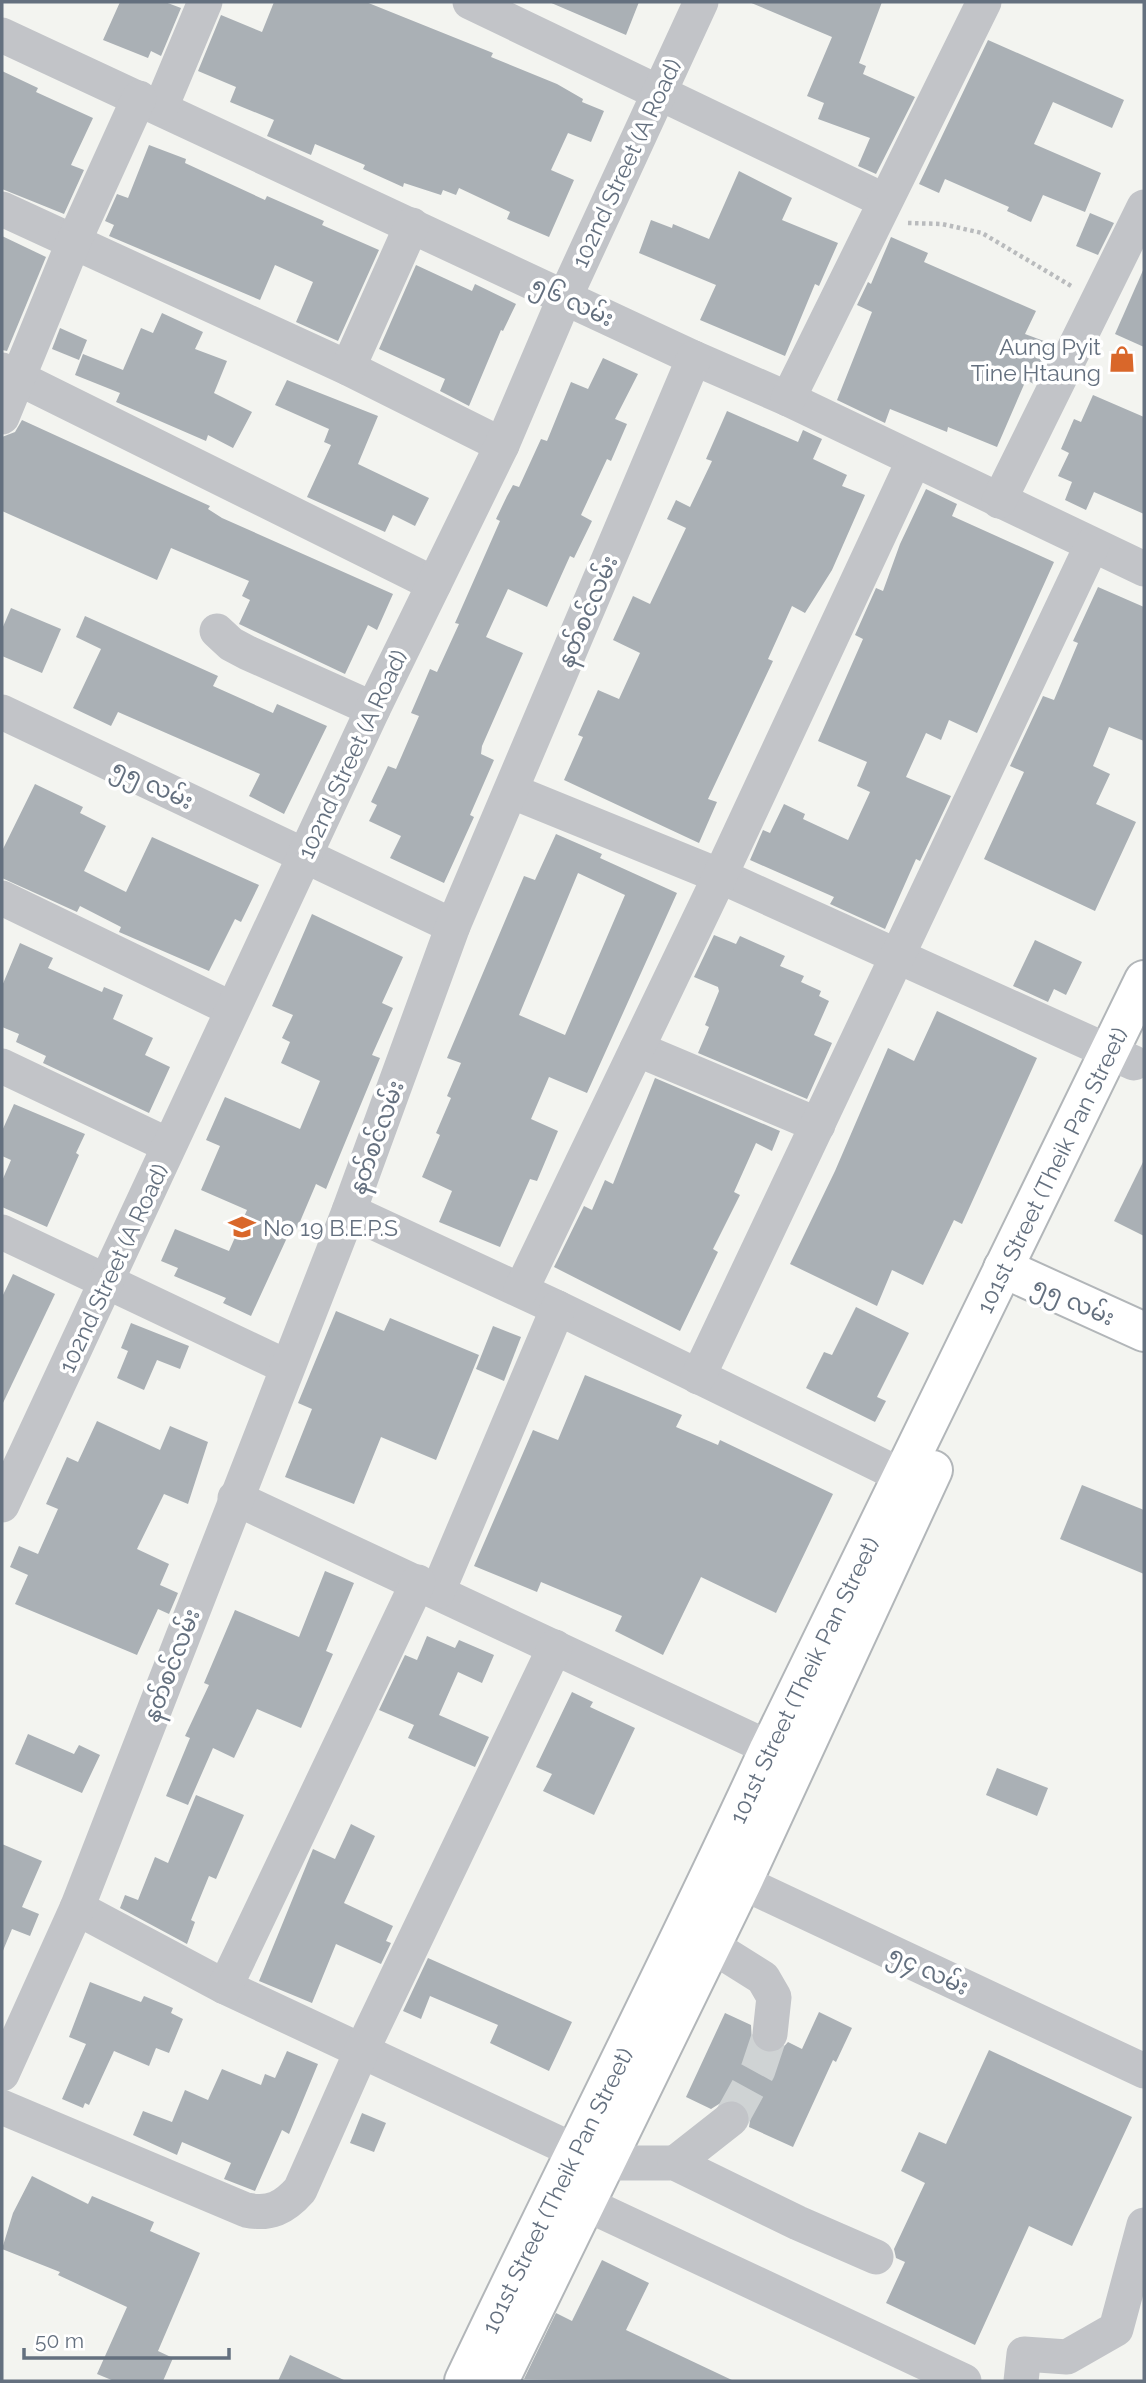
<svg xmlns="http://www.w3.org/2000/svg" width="1146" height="2383" viewBox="0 0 1146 2383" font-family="Raleway,'Noto Sans Myanmar',sans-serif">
  <rect width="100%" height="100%" fill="#f3f4f0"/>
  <!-- building -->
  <g fill="#aab0b5" fill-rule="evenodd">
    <polygon points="120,2 165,2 181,8 161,56 151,51 148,58 103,40"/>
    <polygon points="274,2 366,2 493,53 491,57 557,84 583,99 582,102 604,111 591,142 568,133 551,170 574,180 549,237 507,219 510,212 459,188 456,195 443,190 441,195 404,183 403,187 363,169 365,165 315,144 311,155 267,136 274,120 230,102 236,87 198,71 221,15 262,32"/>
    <polygon points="549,2 639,2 626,35"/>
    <polygon points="749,2 882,2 859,63 866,66 863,74 915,97 876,174 858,166 870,138 818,119 824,103 807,96 832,37"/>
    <polygon points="988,40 1124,100 1112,128 1053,102 1034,144 1101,173 1085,212 1043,195 1031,222 1007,211 1009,207 945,179 939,193 919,184"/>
    <polygon points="2,71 38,88 36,92 93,118 71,165 84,170 64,214 2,189"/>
    <polygon points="149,145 186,159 185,163 265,200 267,196 324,221 322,225 379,250 338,341 296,322 313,282 275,265 260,300 109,236 114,225 105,221 117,194 128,198"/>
    <polygon points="739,171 792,198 782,220 838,243 819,286 815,284 785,356 700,320 716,285 639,253 651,220 672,228 673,224 709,239"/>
    <polygon points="1090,213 1114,223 1098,255 1076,246"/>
    <polygon points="2,236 46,257 7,351 2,350"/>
    <polygon points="891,237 928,253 924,262 1036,311 1025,334 1052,344 1034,384 1026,380 997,447 948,427 947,432 890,409 885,423 837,400 872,312 857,305 868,282 871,284"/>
    <polygon points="416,265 472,291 475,284 516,304 503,331 501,330 469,406 440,391 445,379 379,349"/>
    <polygon points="1144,268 1144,347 1115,334"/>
    <polygon points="162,313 203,332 195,349 227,361 214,393 252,412 233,448 208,435 206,441 116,402 120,393 75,375 83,354 123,370 141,328 153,333"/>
    <polygon points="60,328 87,340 79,360 52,349"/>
    <polygon points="603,358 638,374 615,419 627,424 611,461 607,459 581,515 592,521 574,558 570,556 547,607 508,589 486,637 523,653 482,746 481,754 494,760 470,815 474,817 444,883 390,858 401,836 369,821 377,805 371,802 388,766 396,769 419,716 411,713 430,669 437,672 459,624 455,623 500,521 496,519 507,496 513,485 519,487 541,439 547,441 571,382 588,389"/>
    <polygon points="287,380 378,416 358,464 429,498 415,526 393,515 385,532 307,497 331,445 324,442 329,429 275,405"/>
    <polygon points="1093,395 1144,417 1144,514 1094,492 1086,510 1065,500 1072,482 1058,476 1069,453 1061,449 1074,419 1081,422"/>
    <polygon points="727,411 798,442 803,430 822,439 813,459 847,475 842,486 865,495 832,570 805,613 792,606 768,659 773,661 708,799 717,802 699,843 564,780 583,737 578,735 598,690 619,699 640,653 613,640 633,596 650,604 686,528 667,519 676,500 690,507 712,461 706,459"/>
    <polygon points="22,420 210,506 208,509 222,518 393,594 377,630 368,625 345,674 239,624 250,600 242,596 249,581 171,548 157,580 2,511 2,437 15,432"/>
    <polygon points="926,489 957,504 952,516 1054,562 977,733 949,720 941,740 926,733 906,777 951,796 920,861 916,859 885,929 830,904 834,897 750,860 763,830 770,833 784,804 805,814 803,819 848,840 870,792 857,786 867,762 818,741 863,639 855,635 876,588 883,591 900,544"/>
    <polygon points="1098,587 1144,607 1144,741 1109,727 1093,766 1110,774 1096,804 1136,822 1095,911 984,859 1024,772 1010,766 1043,696 1054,700 1078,643 1073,641"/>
    <polygon points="11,608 61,629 42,673 2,656 2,629"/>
    <polygon points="85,616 218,676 213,686 273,713 277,704 327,726 284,814 249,796 260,774 118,712 111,726 73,708 101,649 76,637"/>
    <polygon points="35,784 83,807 80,813 106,826 84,871 126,892 152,837 259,885 241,922 235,919 209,971 119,932 121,927 80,906 77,912 2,878 2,851"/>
    <path d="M556 834 602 854 600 858 677 893 587 1093 549 1077 531 1119 558 1131 537 1181 530 1179 500 1247 439 1222 452 1191 422 1177 440 1135 436 1133 451 1098 447 1096 461 1063 447 1058 524 876 535 880ZM578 873 625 895 565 1035 519 1015Z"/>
    <polygon points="312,914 403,957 382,1003 393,1008 372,1055 380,1058 342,1150 326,1189 316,1184 296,1231 291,1229 251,1316 223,1303 226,1298 174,1276 178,1268 161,1261 175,1229 229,1251 247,1210 201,1190 220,1146 206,1140 225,1097 300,1129 320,1081 281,1063 290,1042 282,1038 293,1015 272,1006"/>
    <polygon points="714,935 736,944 740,936 785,956 780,966 804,976 801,982 821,991 819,996 829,1001 814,1035 832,1043 807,1099 698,1053 709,1027 705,1025 719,991 718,987 694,977"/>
    <polygon points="1035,940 1082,962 1066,995 1054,989 1048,1002 1013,986"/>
    <polygon points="20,943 53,958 48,968 102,992 104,987 123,995 113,1019 153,1038 145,1055 170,1067 149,1113 43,1063 46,1056 16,1042 19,1034 2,1027 2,986"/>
    <polygon points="937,1011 1037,1058 962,1224 954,1220 923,1285 892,1270 877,1306 790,1264 835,1171 888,1048 914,1061"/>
    <polygon points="655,1078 780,1131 772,1151 756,1143 734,1192 740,1195 713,1249 718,1252 680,1331 554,1267 584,1206 592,1210 605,1180 613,1184"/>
    <polygon points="14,1104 85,1134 76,1153 79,1155 47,1227 2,1207 2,1181 11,1160 2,1156 2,1131"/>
    <polygon points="1144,1160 1144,1236 1114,1221"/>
    <polygon points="13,1274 55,1294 2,1405 2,1297"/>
    <polygon points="856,1307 909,1333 877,1397 886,1401 875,1422 806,1388 824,1352 832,1355"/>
    <polygon points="336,1311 384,1331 390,1318 479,1355 436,1460 381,1437 354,1504 285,1477 312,1409 298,1403"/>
    <polygon points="131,1323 189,1346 180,1369 157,1360 144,1390 117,1378 128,1351 121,1348"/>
    <polygon points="493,1326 521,1337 504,1381 476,1369"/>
    <polygon points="585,1375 682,1415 676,1427 718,1445 720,1440 833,1494 776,1613 701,1577 663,1655 615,1631 622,1616 541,1582 537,1592 474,1566 533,1430 558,1440"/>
    <polygon points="97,1421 160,1450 170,1426 208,1442 188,1504 164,1494 137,1549 169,1564 160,1585 178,1593 169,1614 158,1609 137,1655 15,1604 28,1575 10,1567 19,1546 38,1554 58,1509 46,1504 67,1457 78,1462"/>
    <polygon points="1082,1485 1144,1510 1144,1574 1060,1539"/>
    <polygon points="325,1571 354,1583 326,1651 333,1654 301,1728 257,1709 234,1758 213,1748 188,1805 166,1796 190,1738 185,1736 209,1685 204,1683 235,1610 299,1637"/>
    <polygon points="427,1636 455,1648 459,1640 494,1655 482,1683 458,1672 439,1715 489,1737 475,1767 408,1738 414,1725 379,1710 405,1655 417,1660"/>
    <polygon points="572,1692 593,1702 590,1707 635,1728 594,1815 543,1791 552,1774 536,1767"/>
    <polygon points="28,1734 74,1754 79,1745 100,1755 82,1793 15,1764"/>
    <polygon points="997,1768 1048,1788 1037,1816 986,1795"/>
    <polygon points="196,1795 244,1815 216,1879 209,1876 191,1920 195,1922 187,1944 120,1908 125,1895 138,1900 155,1857 168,1863"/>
    <polygon points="351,1824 375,1836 344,1903 393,1926 386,1941 391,1943 381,1964 336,1944 312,2003 259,1981 313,1849 335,1859"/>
    <polygon points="2,1844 42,1861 22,1907 39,1914 30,1936 12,1929 2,1953"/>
    <polygon points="428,1958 572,2022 549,2071 490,2043 498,2025 430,1996 421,2019 403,2011"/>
    <polygon points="90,1982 141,2002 144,1996 173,2008 171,2013 183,2019 169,2053 156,2048 149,2066 114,2051 89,2105 85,2103 83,2108 62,2099 86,2044 69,2037"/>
    <polygon points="819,2012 852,2028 836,2062 833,2060 793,2147 749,2127 751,2115 739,2101 727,2099 711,2109 686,2097 725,2013 751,2025 752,2043 759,2051 769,2054 779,2052 788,2042 802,2049"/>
    <polygon points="989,2050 1132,2117 1072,2246 1029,2226 975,2345 886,2303 905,2262 896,2258 894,2249 925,2183 901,2171 919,2132 946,2144"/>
    <polygon points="287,2051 318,2064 289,2134 282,2130 255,2191 224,2179 231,2163 182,2142 177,2155 133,2135 143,2111 172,2122 185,2090 208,2100 222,2069 261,2085 265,2074 275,2078"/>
    <polygon points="362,2113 386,2123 374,2152 350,2143"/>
    <polygon points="32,2176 88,2204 92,2196 154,2222 150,2231 200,2253 158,2351 173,2358 163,2381 114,2381 97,2374 127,2307 58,2275 60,2272 2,2249 13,2213"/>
    <polygon points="602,2260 649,2283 626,2330 734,2381 524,2379 556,2313 572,2321"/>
    <polygon points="290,2355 346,2381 278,2381"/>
  </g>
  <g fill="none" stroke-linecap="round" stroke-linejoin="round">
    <!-- minor-tunnel -->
    <polyline stroke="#cfd3d4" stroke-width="35" stroke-dasharray="35 18" stroke-linecap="butt" points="731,2119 758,2070 770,2034"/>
    <defs>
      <g id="major">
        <polyline points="1003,1268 1144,1332"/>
        <path id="s1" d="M464 2381C564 2170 672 1961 769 1749L1144 980"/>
        <polyline points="499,2381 742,1883 933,1470"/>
      </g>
    </defs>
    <!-- major casing -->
    <use href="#major" stroke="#b2b6b9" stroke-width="42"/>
    <!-- path -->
    <polyline stroke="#b9bbbd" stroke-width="4.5" stroke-dasharray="3.5 3.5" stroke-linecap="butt" points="908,223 942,224 982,233 1073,287"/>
    <!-- minor -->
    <g stroke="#c2c4c8" stroke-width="35">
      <polyline points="470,2 885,201"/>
      <polyline points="2,35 694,358 788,399 1144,569"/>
      <polyline points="161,107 205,2"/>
      <polyline points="2,209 348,368 502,445"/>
      <polyline points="348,368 412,225"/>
      <polyline points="2,370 434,584"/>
      <polyline points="788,399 984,2"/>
      <polyline points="2,417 74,241 139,98"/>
      <polyline points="999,501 1144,207"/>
      <polyline points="217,631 231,644 248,653 373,709"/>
      <polyline points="2,712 453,926"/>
      <polyline points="511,791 720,876 1134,1063"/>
      <polyline points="2,898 232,1009"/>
      <polyline points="637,1049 818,1125"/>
      <polyline points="2,1066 168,1145"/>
      <polyline points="349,1211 558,1308 925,1487"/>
      <polyline points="2,1232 287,1367"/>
      <polyline points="521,1290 720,876 914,460"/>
      <polyline points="698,1377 1092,545"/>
      <polyline points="235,1498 795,1760"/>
      <polyline points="2,1505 373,709 502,445 565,297 701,2"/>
      <polyline points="438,1591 558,1308"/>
      <polyline points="716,1870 1144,2071"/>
      <polyline points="77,1908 225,1987 573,2150 605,2163 675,2163 798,2223 876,2257"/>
      <polyline points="712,1946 763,1978 774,1997 770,2034"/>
      <polyline points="225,1987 418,1582"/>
      <polyline points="2,2074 77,1908 349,1211 453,926 694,358"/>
      <path d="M2 2107 246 2210C270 2215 284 2208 300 2190L362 2050 555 1647"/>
      <polyline points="675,2163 731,2119"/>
      <polyline points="586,2204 964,2381"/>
      <polyline points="1021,2381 1024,2354 1067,2357 1116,2329 1144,2225"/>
    </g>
    <!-- major -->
    <use href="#major" stroke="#fff" stroke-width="38"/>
  </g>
  <!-- icons -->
  <defs>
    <symbol id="shop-bare" viewBox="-9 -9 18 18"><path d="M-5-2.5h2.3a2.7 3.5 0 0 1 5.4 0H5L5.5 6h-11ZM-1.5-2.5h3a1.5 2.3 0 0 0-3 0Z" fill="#d9672a" stroke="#fff" stroke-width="2.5" paint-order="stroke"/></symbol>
    <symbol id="school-bare" viewBox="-9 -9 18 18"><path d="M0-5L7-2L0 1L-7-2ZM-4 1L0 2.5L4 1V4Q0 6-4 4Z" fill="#d9672a" stroke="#fff" stroke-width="2.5" paint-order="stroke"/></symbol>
  </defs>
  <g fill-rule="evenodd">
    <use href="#shop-bare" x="1103" y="340" width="38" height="38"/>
    <use href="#school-bare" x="223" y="1208" width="38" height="38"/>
  </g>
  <g text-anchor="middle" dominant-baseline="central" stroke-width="7" stroke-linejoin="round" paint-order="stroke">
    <!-- street labels -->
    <g font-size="23" fill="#64707f" stroke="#fff">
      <text transform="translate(626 163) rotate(-65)">102nd Street (A Road)</text>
      <text transform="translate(573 301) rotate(25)">၅၆ လမ်း</text>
      <text transform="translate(587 611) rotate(-67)">နတ်စင်လမ်း</text>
      <text transform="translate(352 754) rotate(-65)">102nd Street (A Road)</text>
      <text transform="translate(153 784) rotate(25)">၅၅ လမ်း</text>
      <text transform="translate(376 1137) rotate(-70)">နတ်စင်လမ်း</text>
      <text stroke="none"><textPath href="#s1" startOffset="1346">101st Street (Theik Pan Street)</textPath></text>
      <text transform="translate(113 1268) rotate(-65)">102nd Street (A Road)</text>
      <text transform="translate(1074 1301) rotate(24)">၅၅ လမ်း</text>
      <text transform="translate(171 1665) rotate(-69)">နတ်စင်လမ်း</text>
      <text stroke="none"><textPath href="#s1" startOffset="779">101st Street (Theik Pan Street)</textPath></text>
      <text transform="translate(929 1970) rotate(25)">၅၄ လမ်း</text>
      <text stroke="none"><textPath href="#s1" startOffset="212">101st Street (Theik Pan Street)</textPath></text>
    </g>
    <!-- poi labels -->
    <g font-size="23" fill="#64707f" stroke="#fff" text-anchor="end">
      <text x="1101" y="346">Aung Pyit<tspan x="1101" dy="26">Tine Htaung</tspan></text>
      <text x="263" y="1227" text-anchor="start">No 19 B.E.P.S</text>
    </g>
  </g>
  <!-- border -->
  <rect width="1146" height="2383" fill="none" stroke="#64707f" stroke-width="7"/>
  <!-- scale -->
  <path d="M24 2348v10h205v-10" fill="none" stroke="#64707f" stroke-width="3.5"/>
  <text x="35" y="2348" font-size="21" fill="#64707f" stroke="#ffffff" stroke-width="5" paint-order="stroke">50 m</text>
</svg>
